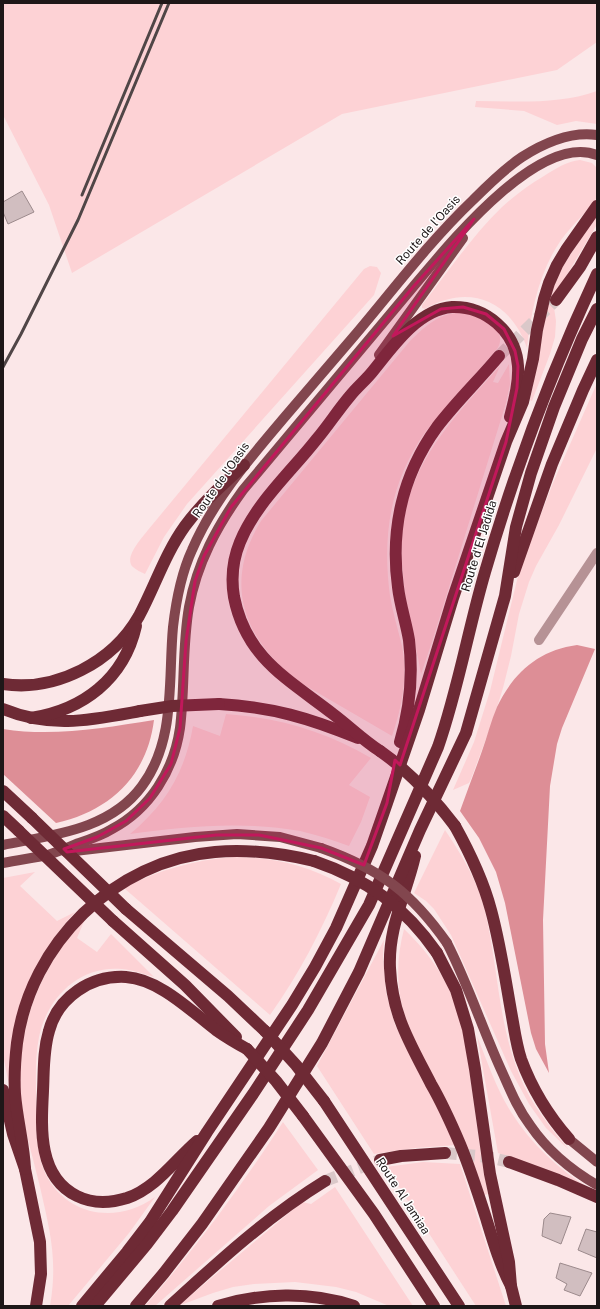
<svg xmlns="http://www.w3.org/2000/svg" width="600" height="1309" viewBox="0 0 600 1309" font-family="'Public Sans',sans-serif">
  <rect width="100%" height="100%" fill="#fbe7e8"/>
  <!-- green -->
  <g fill="#fdd2d5">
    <polygon points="3,3 597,3 597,42 557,70 342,114 72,273 49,205 3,115"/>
    <path d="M597 91V124L576 121 557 125 524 111 475 107 476 101C516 101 558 105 597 91Z"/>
    <path d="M580 160 592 163 597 168V198C586 213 572 225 561 240 539 272 531 311 527 348 511 301 469 283 425 309L422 308V305C448 272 472 236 502 207 515 195 529 185 544 176 555 169 567 161 580 160Z"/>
    <polygon points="597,217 596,226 565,278 553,301 556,321 555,337 550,354 532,401 530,400 550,293 561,269 592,222"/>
    <path d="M370 266 377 267 381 273 374 295 187 504 164 537 145 574C141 572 136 570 133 567 123 558 142 538 148 530L364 269Z"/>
    <path d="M455 313C471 312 512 326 497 349L426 431C390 482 382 535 390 596 393 613 398 630 402 646 408 677 402 707 392 736L301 683C244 641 222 584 261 521L410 341C424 328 435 316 455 313Z"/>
    <path d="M509 364 510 384 506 403 432 642 421 674C418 654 412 635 409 615 406 601 404 587 403 573 392 481 443 429 500 366L493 382 498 383Z"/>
    <polygon points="597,383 597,448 559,525 536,566 529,582 519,614 511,656 503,688 493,720 471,779 469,783 453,790 474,742 490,691 520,568 553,483"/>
    <path d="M226 714C280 718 324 731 371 758L349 785 370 797 361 822 349 846C333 840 317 835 300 831 244 821 186 826 130 834 166 804 185 772 193 726L220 736Z"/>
    <path d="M445 830C462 855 478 882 485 911 498 966 498 1022 519 1074 530 1103 550 1127 569 1150L546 1128 529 1104 511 1071 451 935 434 909 426 901 414 893Z"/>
    <path d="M233 857C272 857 307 865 341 884 322 930 299 974 270 1015L124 888C158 870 194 860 233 857Z"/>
    <path d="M35 872 20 886 57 921 75 912C53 937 38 959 26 990L10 1090 3 1055V878Z"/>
    <path d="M85 919 77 938 97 952 111 934 154 977C144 974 133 970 122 969 79 965 47 998 39 1037 35 1057 36 1077 36 1098 36 1122 35 1152 46 1175 68 1217 118 1224 155 1197L129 1233 68 1306H50C58 1260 50 1231 40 1187 34 1161 26 1136 22 1110 14 1051 28 996 62 947 68 937 77 928 85 919Z"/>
    <path d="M404 929C422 946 437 965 448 987 462 1014 466 1046 470 1076 476 1115 480 1155 488 1194L484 1195C467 1157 449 1119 432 1081 421 1055 407 1029 401 1001 396 977 398 952 404 929Z"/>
    <polygon points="384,940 383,957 386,992 395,1025 457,1145 415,1148 374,1154 317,1066"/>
    <path d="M477 1036C487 1061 496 1088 511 1112 531 1144 559 1170 592 1190L498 1153Z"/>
    <path d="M283 1122 318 1170 269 1206 155 1306H145C196 1248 241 1187 283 1122Z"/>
    <polygon points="423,1162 460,1164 506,1306 476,1306 386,1167"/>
    <polygon points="335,1187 413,1306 389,1306 356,1292 336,1287 295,1282 254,1284 233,1287 213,1293 178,1306 302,1202 311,1204"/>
  </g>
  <!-- forest -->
  <g fill="#dd8e96">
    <path d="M577 645 595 649 562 728 557 744 550 786 543 920 545 1044 549 1073 536 1049 531 1033 505 903 496 872 479 838 460 811C467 791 475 771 482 751 487 737 491 721 497 707 513 673 539 650 577 645Z"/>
    <path d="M154 720C147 776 110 811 56 823L3 774V729C54 737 103 728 154 720Z"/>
  </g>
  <!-- building -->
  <g fill="#d1bec0" stroke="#9c8a8c">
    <polygon points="22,191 34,212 8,224 3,212 3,202"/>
    <polygon points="550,1213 571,1217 561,1244 542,1236 544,1219"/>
    <polygon points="586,1229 597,1232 597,1258 578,1250"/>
    <polygon points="560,1263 592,1273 580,1296 564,1290 567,1284 556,1278"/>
  </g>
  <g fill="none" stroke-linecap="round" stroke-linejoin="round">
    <!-- highway-tunnel -->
    <g stroke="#dac8c9" stroke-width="12" stroke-dasharray="12 6" stroke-linecap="butt">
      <polyline points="499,356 556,300"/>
      <polyline points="445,1153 488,1157 509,1162"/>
      <polyline points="325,1181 380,1160"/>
    </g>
    <!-- minor -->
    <polyline stroke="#b69295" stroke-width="10" points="539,640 597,553"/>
    <!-- major -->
    <g stroke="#82464e" stroke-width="10">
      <polyline points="379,355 463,238"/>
      <path d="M3 845C52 835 110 830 142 786 176 740 168 681 173 627 176 601 181 574 192 550 213 501 249 459 283 419 307 391 331 363 355 335 393 290 430 241 473 200 488 185 504 169 522 157 544 143 570 131 597 135"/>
      <polyline points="66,852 195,837 237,834 280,837 321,848"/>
      <path d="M3 863C18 860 33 858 48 855 57 852 67 848 76 844 88 840 101 836 112 829 150 809 174 770 180 728 185 688 182 647 189 607 197 563 217 526 243 490L413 287C447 247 538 132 597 155"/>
      <path d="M447 943C469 986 483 1031 503 1074 511 1092 518 1109 530 1125 547 1150 571 1170 597 1185"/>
      <polyline points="569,1139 597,1162"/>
    </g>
    <!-- highway -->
    <g stroke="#6e2a35" stroke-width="12">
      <polyline points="556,300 580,267 597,237"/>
      <polyline points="514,572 552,464 583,390 597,360"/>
      <path d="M3 684C56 692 113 662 139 616 155 586 165 554 185 526 202 503 223 484 244 465"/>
      <path d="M219 704C272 707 309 718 358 738"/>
      <path d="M3 709C52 729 91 720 140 711"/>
      <path d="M31 718C83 710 124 679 136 626"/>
      <path d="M400 742C410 709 413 674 409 640 406 622 400 605 398 587 390 529 403 474 437 427 456 402 479 380 499 356"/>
      <path d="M380 751C363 740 349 726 333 714 288 679 246 658 234 597 231 579 233 559 240 542 256 503 290 473 316 440 328 426 338 410 350 396 357 387 366 380 373 371 385 356 396 341 410 328 421 318 436 308 452 307 486 306 516 332 518 366 519 383 514 401 510 417"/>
      <polyline points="3,791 32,818"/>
      <polyline points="3,816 19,831"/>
      <path d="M455 826C470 853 483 880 491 910 500 943 505 977 511 1011 514 1027 516 1044 521 1059 532 1089 548 1115 569 1139"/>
      <path d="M415 856C406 895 388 927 390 968 392 1015 410 1043 431 1084 442 1103 451 1123 460 1144 470 1168 478 1193 486 1218 493 1241 500 1265 511 1286"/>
      <polyline points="126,909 228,996 265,1031"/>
      <polyline points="113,921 185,985 236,1037"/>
      <polyline points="437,953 456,990 468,1029 475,1069 490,1174 509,1262 511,1286 516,1306"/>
      <polyline points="3,1090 13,1134 25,1169 40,1242 41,1274 36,1306"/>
      <polyline points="324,1101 459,1306"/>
      <polyline points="303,1116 374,1214 434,1306"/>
      <path d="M197 1141C175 1160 156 1188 127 1198 111 1203 93 1204 77 1196 38 1177 41 1129 43 1091 44 1071 43 1051 49 1031 58 997 91 975 126 977 159 979 191 1011 216 1030 226 1037 236 1043 247 1049"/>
      <polyline points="380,1160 401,1156 445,1153"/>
      <polyline points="509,1162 558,1180 597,1197"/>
      <path d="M25 1169C24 1144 17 1120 15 1094 14 1077 15 1060 17 1043 30 944 115 860 215 852 249 849 281 853 314 861"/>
      <polyline points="82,1306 127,1252 150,1222 207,1132 292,1005 315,967 336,928 372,846 387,803 419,710 453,598 506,442 523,402 533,359 537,330 544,299 549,283 557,265 566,250 597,206"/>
      <path d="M95 1306 147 1244 172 1211 253 1094 308 1010 369 905 438 747C458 690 468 630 485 572 515 469 552 370 597 274"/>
      <polyline points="136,1306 164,1273 202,1224 269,1128 322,1043 359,972 420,830 466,733 505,596 516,527 531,473 554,407 582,339 597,309"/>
      <path d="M170 1306C219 1261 268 1216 325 1181"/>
      <path d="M218 1306C261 1293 310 1291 354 1306"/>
    </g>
    <!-- rail -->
    <g stroke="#504647" stroke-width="3">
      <polyline points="82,195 162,3"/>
      <polyline points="3,367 21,334 78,220 169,3"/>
    </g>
    <!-- major-bridge -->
    <path stroke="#82464e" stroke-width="10" d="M321 848C380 869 411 892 447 943"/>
    <!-- highway-bridge -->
    <g stroke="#6e2a35" stroke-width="12">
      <polyline points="140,711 172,706 219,704"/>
      <path d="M380 751C410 772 433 797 455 826"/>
      <polyline points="32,818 126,909"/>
      <polyline points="19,831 113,921"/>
      <path d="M314 861C367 879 405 907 437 953"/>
      <polyline points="265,1031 296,1065 324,1101"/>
      <polyline points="247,1049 276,1081 303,1116"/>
    </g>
  </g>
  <!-- marked area -->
  <path fill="#c2185b" fill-opacity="0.2" stroke="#c2185b" stroke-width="3" stroke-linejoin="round" d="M474 219 393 336 441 309 463 307 486 314 504 329 515 351 518 366 517 388 506 442 400 765 395 760 387 803 364 865 321 848 259 835H216L67 852 64 849 97 837 126 821 150 798 171 764 180 728 186 641 195 581 204 556 231 507 413 287Z"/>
  <g text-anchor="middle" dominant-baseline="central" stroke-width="3" stroke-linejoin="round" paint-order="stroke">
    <!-- street labels -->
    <g font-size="12" fill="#1e1718" stroke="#fff">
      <text transform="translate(428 230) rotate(-48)">Route de l'Oasis</text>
      <text transform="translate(221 480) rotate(-55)">Route de l'Oasis</text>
      <text transform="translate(479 546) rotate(-73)">Route d'El Jadida</text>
      <text transform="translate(403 1196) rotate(57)">Route Al Jamiaa</text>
    </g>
  </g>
  <!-- border -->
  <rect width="600" height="1309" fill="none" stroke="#1e1718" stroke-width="8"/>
</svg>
